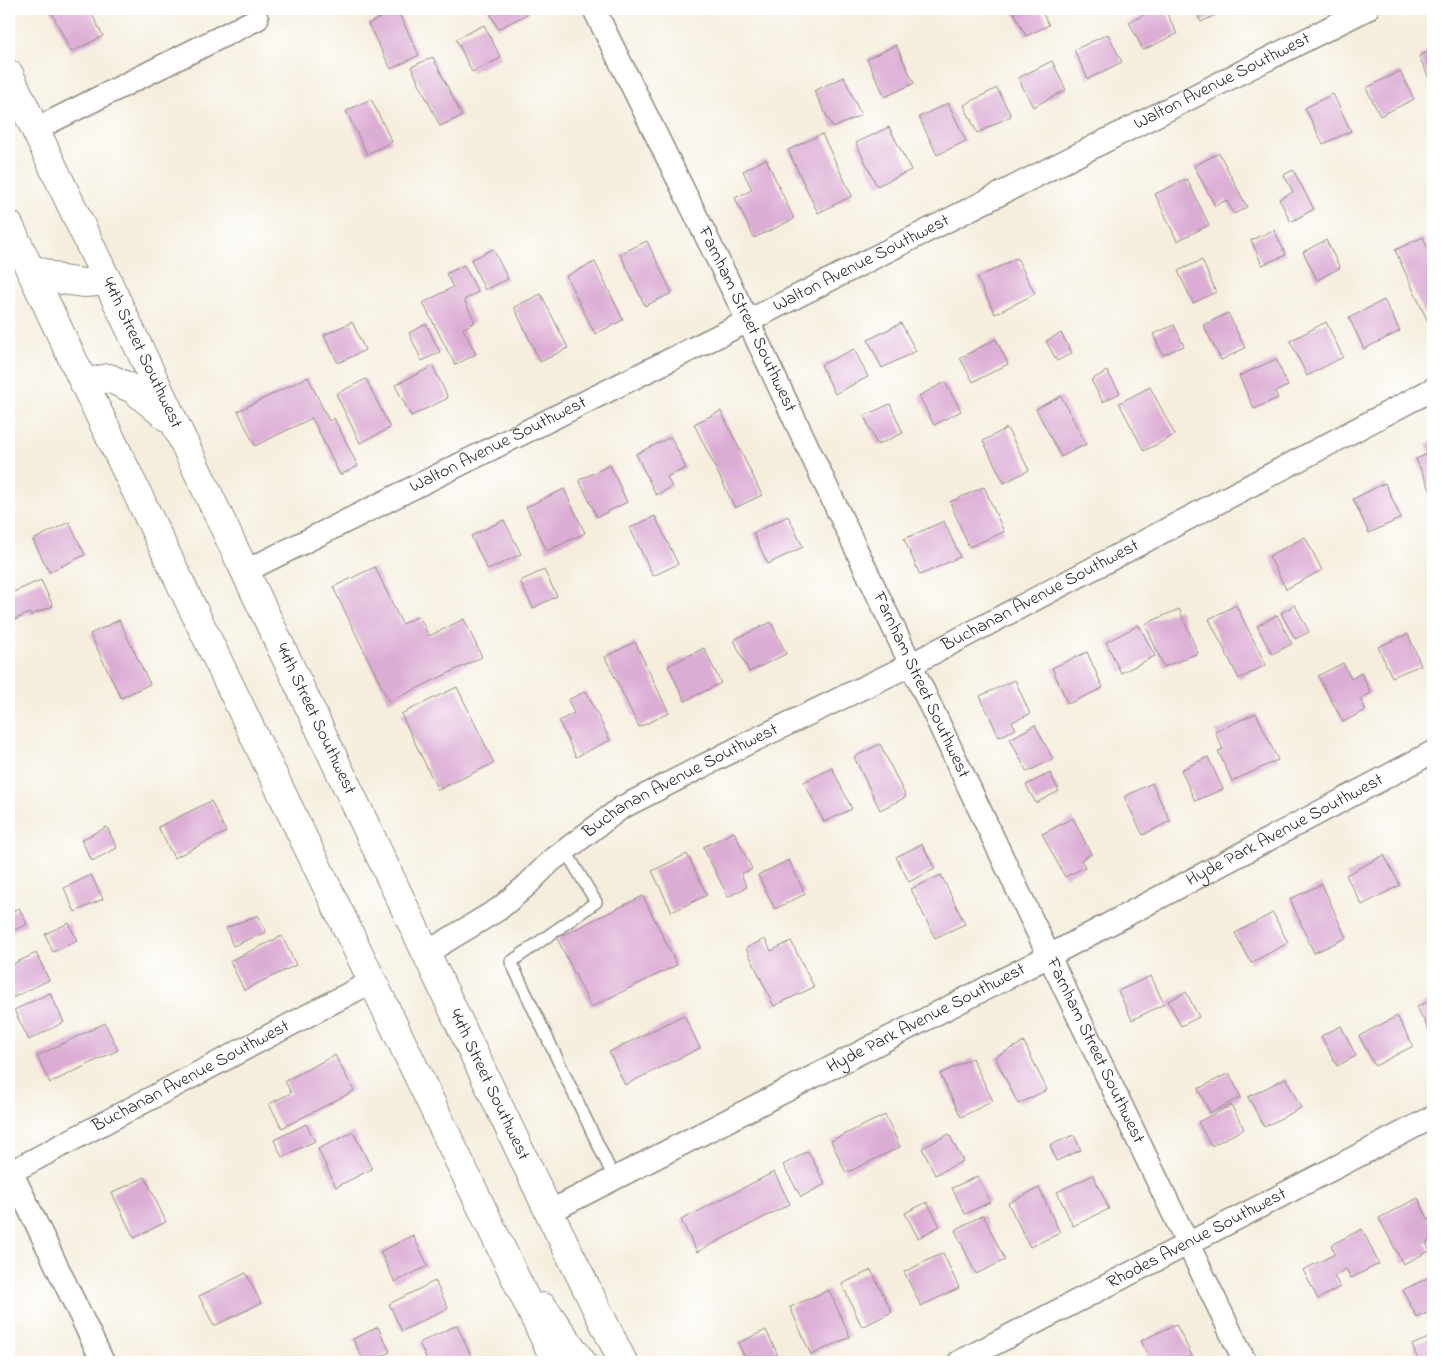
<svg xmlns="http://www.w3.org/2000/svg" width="1442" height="1371" viewBox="0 0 1442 1371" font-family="'Indie Flower',sans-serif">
  <rect width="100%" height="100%" fill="#fff"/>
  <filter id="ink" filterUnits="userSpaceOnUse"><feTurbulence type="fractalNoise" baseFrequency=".02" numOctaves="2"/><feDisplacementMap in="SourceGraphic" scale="10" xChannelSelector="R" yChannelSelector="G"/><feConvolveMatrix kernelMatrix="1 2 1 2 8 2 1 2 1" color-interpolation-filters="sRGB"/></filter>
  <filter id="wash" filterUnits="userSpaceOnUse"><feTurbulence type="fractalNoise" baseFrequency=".0096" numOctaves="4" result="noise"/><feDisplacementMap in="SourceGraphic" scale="20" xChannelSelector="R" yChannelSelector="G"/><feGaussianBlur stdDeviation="1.12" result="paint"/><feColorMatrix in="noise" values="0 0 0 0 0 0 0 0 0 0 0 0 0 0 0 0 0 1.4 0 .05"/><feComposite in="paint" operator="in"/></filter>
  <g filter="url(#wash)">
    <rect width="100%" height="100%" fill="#f5eedd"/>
    <g id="blocks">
      <!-- building -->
      <g fill="#dcadd4">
        <polygon points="50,9 89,9 103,36 71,52"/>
        <polygon points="397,9 419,55 391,69 368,24"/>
        <polygon points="488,9 527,9 529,13 498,29"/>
        <polygon points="1012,9 1040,9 1049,25 1026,36"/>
        <polygon points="1156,9 1165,9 1177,34 1143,50 1129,22"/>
        <polygon points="1195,9 1228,9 1201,22"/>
        <polygon points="484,25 501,58 472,72 456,39"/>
        <polygon points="1108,34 1122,62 1088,79 1074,50"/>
        <polygon points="896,45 914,83 885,97 867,59"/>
        <polygon points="1433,50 1433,87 1419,56"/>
        <polygon points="433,57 462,116 440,126 411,67"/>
        <polygon points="1052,61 1066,90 1033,107 1018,78"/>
        <polygon points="1400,71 1414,99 1380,116 1366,88"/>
        <polygon points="844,77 861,115 833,128 814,91"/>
        <polygon points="997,88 1011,116 977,133 964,105"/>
        <polygon points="1333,94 1351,131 1323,144 1305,108"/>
        <polygon points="371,99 392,142 367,154 346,111"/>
        <polygon points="948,103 966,141 937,155 919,117"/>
        <polygon points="889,127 911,170 877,186 856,143"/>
        <polygon points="822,134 852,196 818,213 788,150"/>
        <polygon points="1219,153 1247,207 1234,214 1226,200 1215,206 1194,166"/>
        <polygon points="766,159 794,219 754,238 735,198 752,190 743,171"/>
        <polygon points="1293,170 1314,209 1291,222 1279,199 1293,192 1284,175"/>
        <polygon points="1187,179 1209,225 1177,241 1155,194"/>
        <polygon points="1274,230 1286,255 1262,265 1251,240"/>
        <polygon points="1423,237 1433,260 1433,320 1428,322 1395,250"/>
        <polygon points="1326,240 1340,268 1317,280 1303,252"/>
        <polygon points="647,241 672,293 645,306 620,254"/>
        <polygon points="493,249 508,279 485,290 471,260"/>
        <polygon points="1017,258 1035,294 995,314 977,278"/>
        <polygon points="1202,260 1216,292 1193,303 1178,271"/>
        <polygon points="595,262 623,320 595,334 566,276"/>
        <polygon points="464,265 478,292 464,300 475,322 463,329 476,354 455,365 423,303 453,287 446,274"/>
        <polygon points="541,294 568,348 540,362 514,307"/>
        <polygon points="1384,300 1400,331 1364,349 1349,318"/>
        <polygon points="1228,313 1245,348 1221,360 1203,325"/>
        <polygon points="352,322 365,350 338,363 324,335"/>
        <polygon points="1326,322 1343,357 1307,376 1290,341"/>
        <polygon points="901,323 916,351 882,368 868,340"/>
        <polygon points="426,324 440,352 422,361 409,333"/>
        <polygon points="1174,325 1184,346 1163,355 1153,334"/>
        <polygon points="1061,333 1072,353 1057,361 1046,341"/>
        <polygon points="996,339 1008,364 973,382 960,358"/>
        <polygon points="854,349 868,377 835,394 821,365"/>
        <polygon points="1276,359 1288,386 1275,392 1278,398 1254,409 1239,376"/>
        <polygon points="433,366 448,398 411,416 395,385"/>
        <polygon points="1107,371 1120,393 1103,402 1091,380"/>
        <polygon points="308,377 329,421 334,418 358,466 340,475 312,418 255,446 238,411"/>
        <polygon points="366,379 390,428 360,443 336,394"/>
        <polygon points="945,382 961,411 934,425 919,396"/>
        <polygon points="1150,387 1175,435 1144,451 1119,403"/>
        <polygon points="1061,396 1086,444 1061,457 1036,409"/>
        <polygon points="890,404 903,433 877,445 864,416"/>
        <polygon points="721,411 762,495 735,508 694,424"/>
        <polygon points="1007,428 1029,470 1004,483 983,441"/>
        <polygon points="671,437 686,468 667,477 672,487 656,495 636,454"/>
        <polygon points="1433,441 1433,496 1416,459 1430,453 1426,444"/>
        <polygon points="610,465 627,502 597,517 579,480"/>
        <polygon points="1385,483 1401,518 1369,533 1353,499"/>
        <polygon points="984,487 1004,532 969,547 950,502"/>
        <polygon points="564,489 585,533 547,551 526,507"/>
        <polygon points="655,516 678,564 653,576 630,528"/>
        <polygon points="788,516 803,547 768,564 753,533"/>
        <polygon points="504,520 521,554 488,570 471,536"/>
        <polygon points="944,521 960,557 920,575 904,539"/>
        <polygon points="69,522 85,555 49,572 33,540"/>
        <polygon points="1305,537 1322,570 1286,589 1269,556"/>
        <polygon points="375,567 402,624 419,616 429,636 464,619 482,657 389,702 333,587"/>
        <polygon points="544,570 557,596 533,608 520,581"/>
        <polygon points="41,580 53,606 31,615 29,613 14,620 9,607 9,594"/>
        <polygon points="1236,605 1266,665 1239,679 1209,619"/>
        <polygon points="1295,605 1309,632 1295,639 1281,613"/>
        <polygon points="1179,609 1198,653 1164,667 1145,624"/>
        <polygon points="1277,615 1292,644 1272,654 1257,626"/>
        <polygon points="119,620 150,684 121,698 90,634"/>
        <polygon points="771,622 786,654 749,672 734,640"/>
        <polygon points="1139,625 1155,656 1121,673 1106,642"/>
        <polygon points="1408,634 1421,665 1392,677 1378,647"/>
        <polygon points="635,642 669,713 639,727 605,657"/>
        <polygon points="704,648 721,683 685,701 668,666"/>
        <polygon points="1087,652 1103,688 1068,704 1052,668"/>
        <polygon points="1343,663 1351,679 1361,673 1371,693 1360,699 1366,710 1343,722 1318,676"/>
        <polygon points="1015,680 1030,714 1012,722 1016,729 999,737 980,696"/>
        <polygon points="457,687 494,763 438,790 401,714"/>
        <polygon points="586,691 610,740 576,757 559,721 574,713 568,700"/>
        <polygon points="1256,713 1278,760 1232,781 1218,751 1223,749 1215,732"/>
        <polygon points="1035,725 1053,759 1027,772 1010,739"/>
        <polygon points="880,744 906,797 880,810 854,757"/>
        <polygon points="1208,757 1223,789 1195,801 1181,770"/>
        <polygon points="832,768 852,809 824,822 804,782"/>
        <polygon points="1050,773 1059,791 1036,803 1026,785"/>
        <polygon points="1152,783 1170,821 1143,835 1124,797"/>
        <polygon points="211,801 226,832 174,858 158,827"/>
        <polygon points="1073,818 1091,854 1081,860 1085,867 1065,877 1042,834"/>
        <polygon points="107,827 117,848 92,861 81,840"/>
        <polygon points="734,832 752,869 741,874 747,887 728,897 703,847"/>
        <polygon points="922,844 935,869 909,882 896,857"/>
        <polygon points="687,854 707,895 672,912 652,871"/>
        <polygon points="1384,855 1400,885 1362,905 1346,875"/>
        <polygon points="789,860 805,894 775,909 758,875"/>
        <polygon points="91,875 103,899 75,912 64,888"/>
        <polygon points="941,875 965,924 935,938 911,889"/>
        <polygon points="1322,884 1346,938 1314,953 1290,899"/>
        <polygon points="643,896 677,965 591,1007 557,938"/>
        <polygon points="9,908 11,912 19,908 27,924 9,933"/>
        <polygon points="1273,913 1288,943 1251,963 1235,933"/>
        <polygon points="258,915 266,932 233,946 226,928"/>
        <polygon points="69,923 77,941 53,952 45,934"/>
        <polygon points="282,936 296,965 244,990 230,961"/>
        <polygon points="765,939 771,951 791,941 814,987 774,1006 746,948"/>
        <polygon points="36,953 49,980 10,999 9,966"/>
        <polygon points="1151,976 1164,1004 1132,1020 1118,991"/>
        <polygon points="1186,992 1199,1017 1181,1026 1168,1001"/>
        <polygon points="50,993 64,1022 29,1040 14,1010"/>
        <polygon points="1433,999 1433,1039 1417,1007"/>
        <polygon points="684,1015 700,1048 625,1085 609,1052"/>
        <polygon points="1397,1016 1413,1046 1375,1066 1359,1036"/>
        <polygon points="105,1023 118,1050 50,1083 37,1056"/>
        <polygon points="1341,1026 1356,1056 1337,1066 1321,1036"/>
        <polygon points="1024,1042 1047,1090 1018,1104 995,1057"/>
        <polygon points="335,1055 354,1091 282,1128 269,1104 291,1093 285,1081"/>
        <polygon points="972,1058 993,1101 961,1117 940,1074"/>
        <polygon points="1229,1073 1241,1097 1210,1113 1198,1089"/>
        <polygon points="1286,1078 1301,1108 1264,1127 1248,1097"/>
        <polygon points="1231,1105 1244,1129 1211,1146 1198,1122"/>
        <polygon points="885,1115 900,1147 846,1173 831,1141"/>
        <polygon points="306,1124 315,1141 282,1157 274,1140"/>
        <polygon points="353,1132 372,1169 336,1187 318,1149"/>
        <polygon points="949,1134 963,1161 935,1175 922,1148"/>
        <polygon points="1074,1135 1081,1150 1056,1161 1050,1145"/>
        <polygon points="808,1151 825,1184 801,1197 783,1165"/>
        <polygon points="774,1172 790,1204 697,1252 681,1220"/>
        <polygon points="1093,1175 1109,1209 1073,1226 1057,1192"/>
        <polygon points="978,1176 990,1202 965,1214 952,1188"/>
        <polygon points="145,1177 166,1222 134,1238 112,1193"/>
        <polygon points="1039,1188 1060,1233 1030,1247 1008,1203"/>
        <polygon points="1418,1198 1433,1229 1433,1239 1426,1243 1430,1251 1403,1264 1379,1218"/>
        <polygon points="927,1202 940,1226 918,1238 905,1213"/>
        <polygon points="983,1215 1005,1260 976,1274 955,1230"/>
        <polygon points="1362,1229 1379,1264 1351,1278 1346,1269 1334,1276 1340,1287 1318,1299 1303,1270 1335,1254 1331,1245"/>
        <polygon points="413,1235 428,1266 395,1282 380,1252"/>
        <polygon points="943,1253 959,1288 921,1306 904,1272"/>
        <polygon points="871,1270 892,1312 862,1327 842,1284"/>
        <polygon points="246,1273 261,1303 214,1326 199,1296"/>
        <polygon points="1432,1276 1433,1310 1417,1318 1403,1290"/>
        <polygon points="435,1281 448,1308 402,1331 389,1304"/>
        <polygon points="829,1290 850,1337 811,1355 790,1307"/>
        <polygon points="1176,1324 1195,1362 1151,1362 1141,1341"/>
        <polygon points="457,1325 471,1356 458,1362 428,1362 419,1343"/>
        <polygon points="378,1327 390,1352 369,1362 364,1362 353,1339"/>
        <polygon points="766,1330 781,1362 747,1362 738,1343"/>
        <polygon points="1433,1336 1433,1362 1419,1362 1412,1345"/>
      </g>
    </g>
  </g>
  <g filter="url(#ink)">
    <use href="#blocks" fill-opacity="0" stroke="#908c84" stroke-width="1"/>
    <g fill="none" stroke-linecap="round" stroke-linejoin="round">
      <defs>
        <polyline id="lane" points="565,850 596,902 511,962 614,1178"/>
        <g id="street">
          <path id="s1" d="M594 9 748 321 1049 956 1245 1362"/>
          <polyline points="36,129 257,19"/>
          <path id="s2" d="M246 571 748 321 1367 9"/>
          <path id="s3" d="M426 953 499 909 526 886 551 861 621 808 744 745 912 664 1433 389"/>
          <polyline points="9,1167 103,1362"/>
          <path id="s4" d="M9 1173 373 981"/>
          <path id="s5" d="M549 1212 1049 956 1433 752"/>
          <path id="s6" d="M959 1362 1433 1117"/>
        </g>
        <g id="primary">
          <path id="s7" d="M9 74 549 1212 623 1362"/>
          <polyline points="9,225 84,383 556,1362"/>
          <polyline points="30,268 62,280 84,283 108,281"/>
          <polyline points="84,383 109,378 133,389 168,418"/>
          <polyline points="543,1307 582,1362"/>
        </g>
      </defs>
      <!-- lane casing -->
      <use href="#lane" stroke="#908c84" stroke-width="14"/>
      <!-- street casing -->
      <use href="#street" stroke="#908c84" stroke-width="25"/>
      <!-- primary casing -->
      <use href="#primary" stroke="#908c84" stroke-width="30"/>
      <!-- lane -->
      <use href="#lane" stroke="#fff" stroke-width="11"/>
      <!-- street -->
      <use href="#street" stroke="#fff" stroke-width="22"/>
      <!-- primary -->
      <use href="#primary" stroke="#fff" stroke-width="28"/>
    </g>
  </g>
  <g text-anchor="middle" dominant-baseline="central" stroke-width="4" stroke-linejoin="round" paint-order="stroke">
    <!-- street labels -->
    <g font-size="18" fill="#2b2b2b" stroke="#fff">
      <text stroke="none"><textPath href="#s2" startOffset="1092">Walton Avenue Southwest</textPath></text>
      <text stroke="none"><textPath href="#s2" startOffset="688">Walton Avenue Southwest</textPath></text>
      <text stroke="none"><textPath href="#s1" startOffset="346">Farnham Street Southwest</textPath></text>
      <text stroke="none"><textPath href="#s7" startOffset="309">44th Street Southwest</textPath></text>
      <text stroke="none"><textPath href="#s2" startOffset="282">Walton Avenue Southwest</textPath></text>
      <text stroke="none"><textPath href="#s3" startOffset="714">Buchanan Avenue Southwest</textPath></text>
      <text stroke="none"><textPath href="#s1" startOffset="751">Farnham Street Southwest</textPath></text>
      <text stroke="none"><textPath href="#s7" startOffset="714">44th Street Southwest</textPath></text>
      <text stroke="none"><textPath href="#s3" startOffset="309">Buchanan Avenue Southwest</textPath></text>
      <text stroke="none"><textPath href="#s5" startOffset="829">Hyde Park Avenue Southwest</textPath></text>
      <text stroke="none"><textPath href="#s5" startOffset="424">Hyde Park Avenue Southwest</textPath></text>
      <text stroke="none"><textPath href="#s1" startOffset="1156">Farnham Street Southwest</textPath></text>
      <text stroke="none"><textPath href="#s4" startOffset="206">Buchanan Avenue Southwest</textPath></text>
      <text stroke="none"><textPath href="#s7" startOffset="1119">44th Street Southwest</textPath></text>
      <text stroke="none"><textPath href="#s6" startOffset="268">Rhodes Avenue Southwest</textPath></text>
    </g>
  </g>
  <!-- margin -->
  <rect width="1442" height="1371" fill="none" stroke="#fff" stroke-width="30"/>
</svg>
